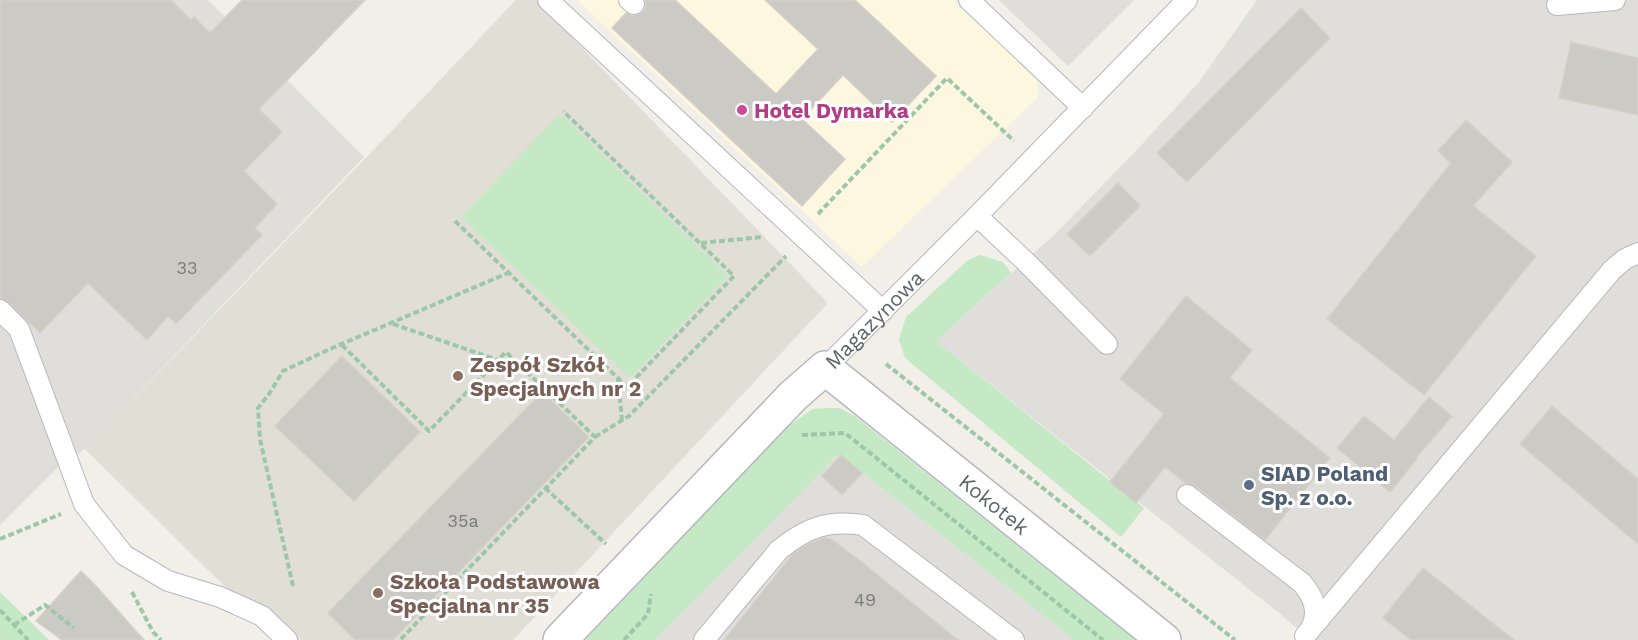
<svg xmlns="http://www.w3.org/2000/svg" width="1638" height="640" viewBox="0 0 1638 640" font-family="'Work Sans',sans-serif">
  <rect width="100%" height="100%" fill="#f1efe8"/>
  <!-- commercial -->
  <polygon fill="#fef7e0" points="577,0 953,0 1037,78 1038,97 862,267"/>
  <!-- industrial -->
  <g fill="#e0deda">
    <polygon points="0,0 208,0 364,157 85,449 55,470 0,525"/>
    <polygon points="999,0 1134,0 1068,66"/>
    <polygon points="1257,0 1638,0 1638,640 1310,640 1284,617 936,341 1054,235 1133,154 1199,82"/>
    <polygon points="839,454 1074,640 655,640"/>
  </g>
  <!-- education -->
  <polygon fill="#e1ded6" points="516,0 536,0 828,303 513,640 279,640 85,449 381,142"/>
  <!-- green -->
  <g fill="#c5e8c5">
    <polygon points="560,114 728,276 630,378 461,217"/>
    <polygon points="980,255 1003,262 1011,273 936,341 1144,508 1121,537 905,358 899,340 906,317 968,260"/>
    <polygon points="827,408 840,408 856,417 1136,640 1074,640 839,454 655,640 585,640 787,427 813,409"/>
    <polygon points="0,592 49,640 0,640"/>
  </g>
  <!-- building -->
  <g fill="#cccac5" stroke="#d6d1c6" stroke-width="1.5">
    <polygon points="0,0 171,0 191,20 194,17 210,33 242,0 365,0 259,109 282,132 244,171 277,204 255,228 262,235 176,324 168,316 147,340 88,283 40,333 8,302 0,298"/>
    <polygon points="645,0 675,0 776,94 818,49 765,0 855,0 936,76 892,122 843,75 802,119 845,159 802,206 612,28 626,13 633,16 643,12 646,6"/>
    <polygon points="1301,8 1330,38 1187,182 1157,153"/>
    <polygon points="1571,42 1638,58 1638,115 1559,98"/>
    <polygon points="1466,120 1512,162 1473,206 1536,256 1424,395 1327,319 1451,163 1438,151"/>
    <polygon points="1118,183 1140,206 1090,256 1067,234"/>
    <polygon points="1186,296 1252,350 1230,378 1330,458 1265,540 1194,485 1186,483 1165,467 1136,503 1110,482 1164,414 1120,379"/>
    <polygon points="342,356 420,432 354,501 275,426"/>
    <polygon points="542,392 589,437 393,640 355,640 328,613"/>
    <polygon points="1429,397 1452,416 1416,458 1417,459 1390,492 1337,448 1364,416 1394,440"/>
    <polygon points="1552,406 1638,479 1638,544 1520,444"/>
    <polygon points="841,455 862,473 842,495 822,476"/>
    <polygon points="823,538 831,539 863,563 958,640 724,640 793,554 805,546"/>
    <polygon points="1423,568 1514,640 1411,640 1383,618"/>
    <polygon points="81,571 95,585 144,640 62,640 36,621"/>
  </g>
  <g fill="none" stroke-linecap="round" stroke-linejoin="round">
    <defs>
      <g id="lane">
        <polyline points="548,0 883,311"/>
        <polyline points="629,0 634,4"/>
        <polyline points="969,0 1083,108"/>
        <polyline points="1557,5 1615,0"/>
        <polyline points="977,216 1025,261 1107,344"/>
        <polyline points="0,310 19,329 84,504 124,555 168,581 220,597 262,616 287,640"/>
        <path id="s1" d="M825 368 977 216 1187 0"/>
        <path d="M1187 495 1302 583C1313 596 1320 612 1311 628"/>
        <polyline points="1305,636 1612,270 1625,259 1638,253"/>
        <path d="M704 640 779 550C807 527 828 520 863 525L1014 640"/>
      </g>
      <g id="street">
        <path id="s2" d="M560 640 793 396 825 368 1164 640"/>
      </g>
    </defs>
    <!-- lane casing -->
    <use href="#lane" stroke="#b5b8bc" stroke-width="22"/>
    <!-- street casing -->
    <use href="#street" stroke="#b5b8bc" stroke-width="36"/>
    <!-- path -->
    <g stroke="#9cc7a9" stroke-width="4" stroke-dasharray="6 3" stroke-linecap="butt">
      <polyline points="818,214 947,78 1014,141"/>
      <polyline points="455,221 627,387 734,276 563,111"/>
      <polyline points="701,243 762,237"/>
      <polyline points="393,324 498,360"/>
      <polyline points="342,345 429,431 506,352 595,437 400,640"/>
      <polyline points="886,364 1235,640"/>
      <polyline points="618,379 622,420"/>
      <polyline points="802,435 845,433 1103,640"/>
      <polyline points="595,437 629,416 786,256"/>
      <polyline points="545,488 606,544"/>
      <polyline points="0,539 61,514"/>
      <polyline points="293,586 260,439 258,408 269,394 283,371 330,349 508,273"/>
      <polyline points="132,592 153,632 161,640"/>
      <polyline points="0,610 28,640"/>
      <polyline points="14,625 45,605 74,628"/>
      <polyline points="624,640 648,614 651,594"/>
    </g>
    <!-- lane -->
    <use href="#lane" stroke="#fff" stroke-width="20"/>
    <!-- street -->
    <use href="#street" stroke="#fff" stroke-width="33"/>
  </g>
  <!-- markers -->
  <circle fill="#d1479c" stroke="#fff" stroke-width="2" cx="742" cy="110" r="6"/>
  <g fill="#8d6e63" stroke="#fff" stroke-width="2">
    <circle cx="458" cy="376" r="6"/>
    <circle cx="378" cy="593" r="6"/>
  </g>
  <circle fill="#5c6f8a" stroke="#fff" stroke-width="2" cx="1249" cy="485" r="6"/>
  <g text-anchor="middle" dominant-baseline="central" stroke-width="6" stroke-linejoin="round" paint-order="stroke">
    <!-- number labels -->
    <g font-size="18" fill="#7a7d7f">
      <text x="187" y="267">33</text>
      <text x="463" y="520">35a</text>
      <text x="865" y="599">49</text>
    </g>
    <!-- hotel labels -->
    <g font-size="21" font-weight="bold" fill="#b23c85" stroke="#fff" text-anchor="start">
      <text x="754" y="110">Hotel Dymarka</text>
    </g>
    <!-- street labels -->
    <g font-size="21" fill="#5f6368" stroke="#fff">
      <text stroke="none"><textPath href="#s1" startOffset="69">Magazynowa</textPath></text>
      <text stroke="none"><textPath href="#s2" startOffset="597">Kokotek</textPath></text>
    </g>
    <!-- education labels -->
    <g font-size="21" font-weight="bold" fill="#785e54" stroke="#fff" text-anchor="start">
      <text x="470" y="364">Zespół Szkół<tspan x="470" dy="24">Specjalnych nr 2</tspan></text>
      <text x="390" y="581">Szkoła Podstawowa<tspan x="390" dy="24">Specjalna nr 35</tspan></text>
    </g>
    <!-- service labels -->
    <g font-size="21" font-weight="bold" fill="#4e5e75" stroke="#fff" text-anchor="start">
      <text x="1261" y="473">SIAD Poland<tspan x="1261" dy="24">Sp. z o.o.</tspan></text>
    </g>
  </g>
</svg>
